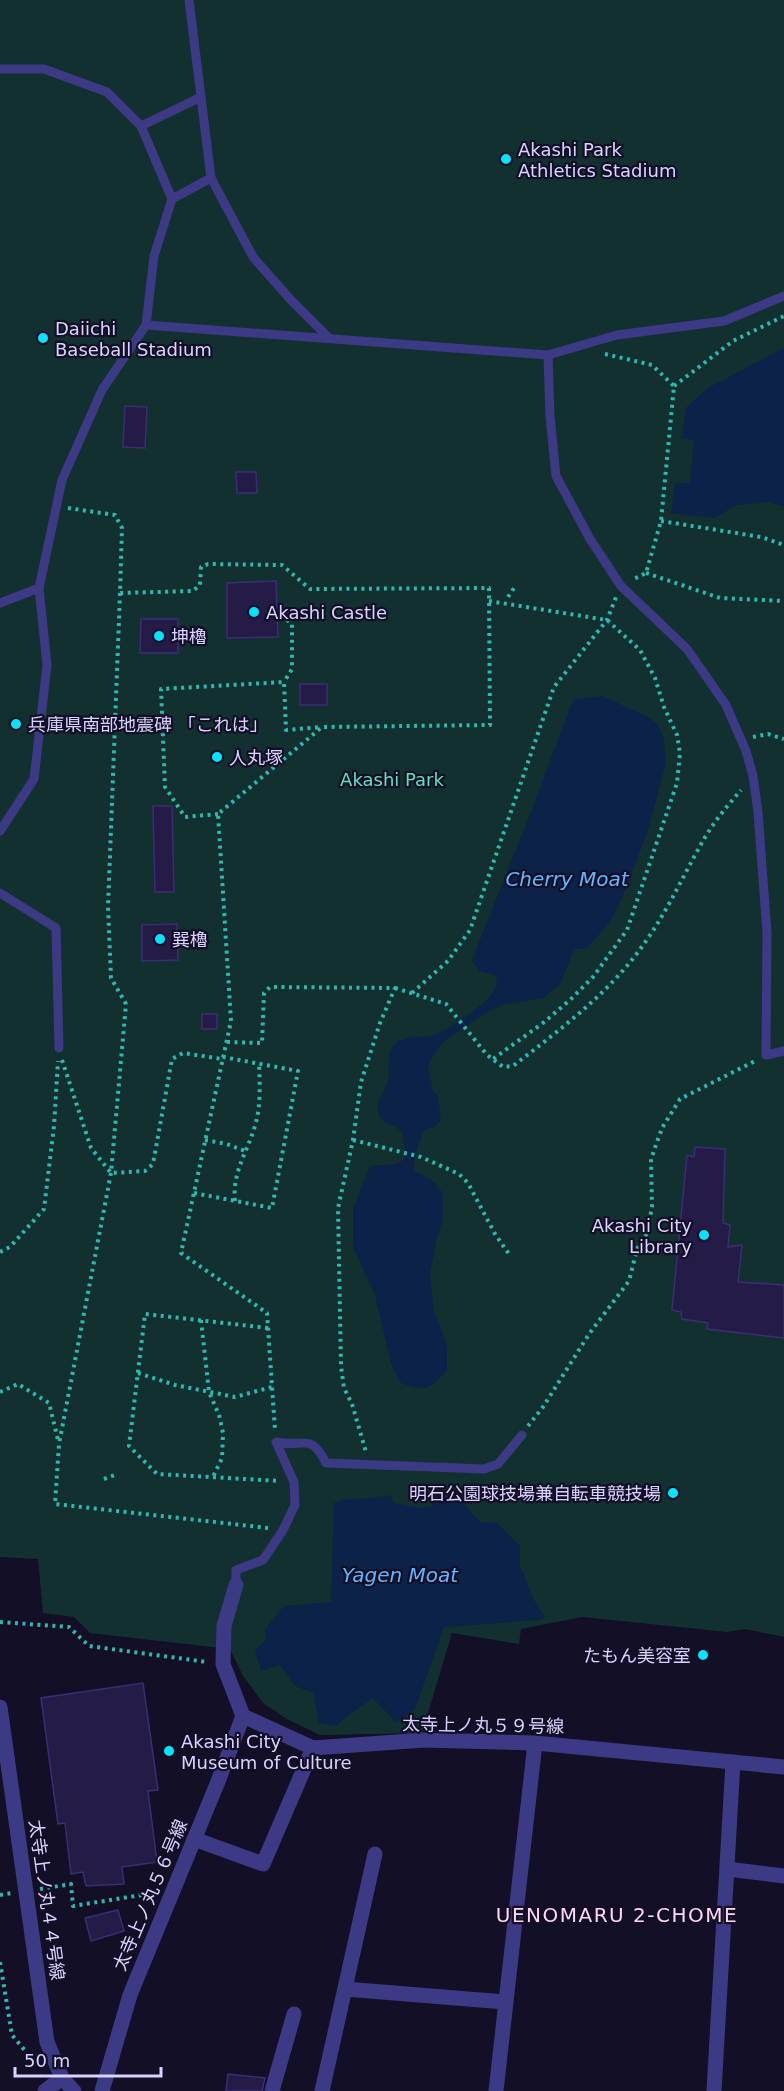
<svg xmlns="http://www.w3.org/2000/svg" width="784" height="2091" viewBox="0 0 784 2091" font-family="'DejaVu Sans','Noto Sans JP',sans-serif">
  <rect width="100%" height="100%" fill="#130f26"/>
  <!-- green -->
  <polygon fill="#12302f" points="0,0 784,0 784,1637 745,1629 727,1632 582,1617 521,1629 519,1644 452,1633 422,1733 320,1735 287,1719 264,1704 243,1676 230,1649 90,1633 74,1617 43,1613 38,1559 0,1557"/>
  <!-- water -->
  <g fill="#0c2248">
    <polygon points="784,348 784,507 768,502 737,505 714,518 671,513 675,483 690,483 694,440 682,438 686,408 708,388"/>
    <path d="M602 696 646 716 658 725 664 740 666 763 647 833 620 903 610 922 587 948 576 949 572 954 560 984 543 998 502 1005 489 1011 442 1043 431 1059 428 1067 433 1091 438 1096 441 1121 434 1127 424 1130C419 1144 413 1156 414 1170L434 1182 442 1192 443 1203V1218L436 1242 430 1274 434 1310 447 1346V1370C429 1390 427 1392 401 1383L392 1367 375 1295 353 1247V1209L370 1166 396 1164 405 1159 406 1156 402 1132C398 1127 392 1126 386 1123 367 1108 385 1095 388 1081 391 1070 385 1055 394 1045 403 1035 423 1038 434 1035 449 1030 481 1007 491 995 495 990 497 984 497 978L494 975 479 971 472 960 533 807 571 705 576 699Z"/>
    <path d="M390 1495 394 1503 420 1508 431 1507 437 1496 461 1500 480 1522 497 1523 520 1546V1566L534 1600 545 1617 540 1620 444 1627 415 1709 396 1722 373 1698 346 1717 336 1726 319 1723 313 1693 295 1686 280 1665 261 1671 255 1650 266 1640 265 1629 284 1606 331 1602 334 1503C353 1495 371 1501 390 1495Z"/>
  </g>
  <!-- building -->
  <g fill="#241b47" stroke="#3b2d73" stroke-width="1.5">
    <polygon points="125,406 147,407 145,448 123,447"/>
    <polygon points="236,472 256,472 257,493 237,493"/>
    <polygon points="276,581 278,637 227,638 227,583"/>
    <polygon points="141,619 178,619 178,653 140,653"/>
    <rect x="300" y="684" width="27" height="21"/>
    <polygon points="153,806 172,806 174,892 155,892"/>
    <polygon points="177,924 178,960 142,961 142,925"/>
    <rect x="202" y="1014" width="15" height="15"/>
    <polygon points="695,1147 725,1149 723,1223 730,1225 728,1247 742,1245 738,1282 784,1285 784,1338 707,1329 708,1323 682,1319 681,1312 672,1310 687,1155 694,1157"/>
    <polygon points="143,1683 158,1790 148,1791 157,1862 122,1867 124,1884 86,1886 83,1872 71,1874 65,1823 58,1824 41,1698"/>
    <polygon points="118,1910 124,1931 91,1941 85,1918"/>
    <polygon points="228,2074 265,2078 262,2091 226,2091"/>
  </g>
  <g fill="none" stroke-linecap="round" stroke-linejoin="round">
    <!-- path -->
    <g stroke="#2fb8b0" stroke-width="4" stroke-dasharray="3 4.5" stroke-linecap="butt">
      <polyline points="605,354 652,365 674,386 661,521 646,573 632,580"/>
      <polyline points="674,386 733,341 784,316"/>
      <polyline points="68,508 115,515 122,528 120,593 193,591 200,585 201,567 208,564 282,565 310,589 489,588 490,725 322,727 218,814 231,1021 181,1253 267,1313 275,1430"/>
      <polyline points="661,521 761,537 784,545"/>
      <polyline points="646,573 720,598 784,601"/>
      <polyline points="120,593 108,907 111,978 126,1004 111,1173 59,1444 55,1504 268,1528"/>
      <polyline points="508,597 514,588"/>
      <polyline points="489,601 607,620 640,650 655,678 664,707 677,735 680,753 677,783 627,930 593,977 570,1000 543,1023 493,1059"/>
      <polyline points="281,615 292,624 292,669 284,682"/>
      <polyline points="753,737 768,734 784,739"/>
      <polyline points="218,814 185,817 165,787 161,689 284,682 286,730 321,727"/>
      <path d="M395 988 446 1004 487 1055 503 1067 513 1066C562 1028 611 992 646 941 670 907 686 869 707 834 717 818 729 804 741 790"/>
      <polyline points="412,993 448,961 470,930 554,687 607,620 616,597"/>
      <polyline points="227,1042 262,1043 264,993 270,987 395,988 380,1023 361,1082 353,1140 338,1208 341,1366 344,1388 352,1404 366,1452"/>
      <polyline points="62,1060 91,1148 111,1173 145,1171 153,1164 172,1059 183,1053 222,1059"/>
      <polyline points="205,1140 227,1144 245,1151"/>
      <polyline points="353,1140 421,1157 459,1174 468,1183 495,1234 509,1254"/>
      <polyline points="194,1193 272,1208 298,1071 223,1057"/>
      <path d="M235 1201C232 1174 246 1154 254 1129 261 1109 260 1085 259 1064"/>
      <polyline points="0,1252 10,1247 44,1209 54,1126 58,1061"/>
      <polyline points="201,1320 209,1392 219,1415 223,1433 222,1458 212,1479"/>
      <polyline points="268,1328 145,1314 129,1446 157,1474 280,1481"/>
      <polyline points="138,1373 175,1385 235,1397 272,1387"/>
      <polyline points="0,1392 18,1384 49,1403 58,1440"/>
      <polyline points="528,1426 543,1407 589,1334 629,1281 637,1249 647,1233 652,1207 651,1159 662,1128 680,1099 755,1061"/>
      <polyline points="104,1479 115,1475"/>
      <polyline points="0,1622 69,1627 89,1646 207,1662"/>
      <polyline points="40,1889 71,1884 73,1906 154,1893"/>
      <polyline points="0,1895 12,1893"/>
      <polyline points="0,1962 12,2035 37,2065"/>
    </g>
    <!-- service -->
    <g stroke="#3d3a85" stroke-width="9">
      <polyline points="189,0 211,178 253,257 290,299 328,337"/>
      <polyline points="0,69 44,69 107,92 141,126 201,97"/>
      <polyline points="141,126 172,199"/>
      <polyline points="146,325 548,355 617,335 724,321 784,296"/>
      <polyline points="548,355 550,416 556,476 590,539 621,586 687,649 726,705 746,751 753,776 758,812 767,933 766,1055 784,1051"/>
      <polyline points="0,603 39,588"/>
      <polyline points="0,831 34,779 47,665 39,588 62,480 102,390 146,325 154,256 172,199 211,178"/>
      <polyline points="0,893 56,928 59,1048"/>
      <path d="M236 1585V1570L263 1560 283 1530 295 1505 294 1482 276 1442C304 1448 311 1432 326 1463L484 1469 498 1464 522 1435"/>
    </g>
    <!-- minor -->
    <g stroke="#3d3a85" stroke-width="15">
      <polyline points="236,1585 224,1626 223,1664 243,1716 313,1748 424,1740 535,1743 784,1767"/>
      <polyline points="194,1839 263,1864 313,1748"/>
      <polyline points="727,1869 784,1876"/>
      <polyline points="345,1989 505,2002"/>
      <polyline points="45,2091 62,2078"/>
      <polyline points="102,2091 130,1995 217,1784 243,1716"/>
      <polyline points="272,2091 294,2014"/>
      <polyline points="322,2091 375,1854"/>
      <polyline points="496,2091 535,1743"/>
      <polyline points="714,2091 733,1762"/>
    </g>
    <!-- tertiary -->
    <polyline stroke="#3d3a85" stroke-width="15" points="0,1707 47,2042 62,2078 74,2091"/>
  </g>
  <!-- markers -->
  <g fill="#00e5ff" stroke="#130f26" stroke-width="2">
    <circle cx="506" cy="159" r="6"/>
    <circle cx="43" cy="338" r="6"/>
    <circle cx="254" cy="612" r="6"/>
    <circle cx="159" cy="636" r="6"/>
    <circle cx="16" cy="724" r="6"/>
    <circle cx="217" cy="757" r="6"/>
    <circle cx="160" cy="939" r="6"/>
    <circle cx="704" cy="1235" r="6"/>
    <circle cx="673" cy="1493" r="6"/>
    <circle cx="703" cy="1655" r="6"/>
    <circle cx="169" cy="1751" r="6"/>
  </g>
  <g text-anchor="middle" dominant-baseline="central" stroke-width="4.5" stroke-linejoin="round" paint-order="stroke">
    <!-- poi labels -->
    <g font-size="18" fill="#d9d4ff" stroke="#130f26" text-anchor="start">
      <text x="518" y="149">Akashi Park<tspan x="518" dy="21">Athletics Stadium</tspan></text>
      <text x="55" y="328">Daiichi<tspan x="55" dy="21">Baseball Stadium</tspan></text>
      <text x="266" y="612">Akashi Castle</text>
      <text x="171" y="636">坤櫓</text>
      <text x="28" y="724">兵庫県南部地震碑 「これは」</text>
      <text x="229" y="757">人丸塚</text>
      <text x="172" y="939">巽櫓</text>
      <text x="692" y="1225" text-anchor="end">Akashi City<tspan x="692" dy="21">Library</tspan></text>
      <text x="661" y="1493" text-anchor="end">明石公園球技場兼自転車競技場</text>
      <text x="691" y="1655" text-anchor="end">たもん美容室</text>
      <text x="181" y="1741">Akashi City<tspan x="181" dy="21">Museum of Culture</tspan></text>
    </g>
    <!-- park labels -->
    <g font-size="18" fill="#5fe0c0" stroke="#130f26">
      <text x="392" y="779">Akashi Park</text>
    </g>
    <!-- street labels -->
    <g font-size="18" fill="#d9d4ff" stroke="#130f26">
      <text transform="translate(483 1725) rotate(1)">太寺上ノ丸５９号線</text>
      <text transform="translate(150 1895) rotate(-67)">太寺上ノ丸５６号線</text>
      <text transform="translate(47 1900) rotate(82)">太寺上ノ丸４４号線</text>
    </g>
    <!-- water labels -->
    <g font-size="20" font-style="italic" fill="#62b6ff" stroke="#130f26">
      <text x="567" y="879">Cherry Moat</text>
      <text x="400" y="1575">Yagen Moat</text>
    </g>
    <!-- neighbourhood labels -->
    <g font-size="20" letter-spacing="1.5" fill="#ffd6f0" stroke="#130f26">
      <text x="617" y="1915">UENOMARU 2-CHOME</text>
    </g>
  </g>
  <!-- scale -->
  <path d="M15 2067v9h146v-9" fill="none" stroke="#d9d4ff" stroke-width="3"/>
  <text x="24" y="2067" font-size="18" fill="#d9d4ff" stroke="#130f26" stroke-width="4.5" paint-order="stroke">50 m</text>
</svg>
